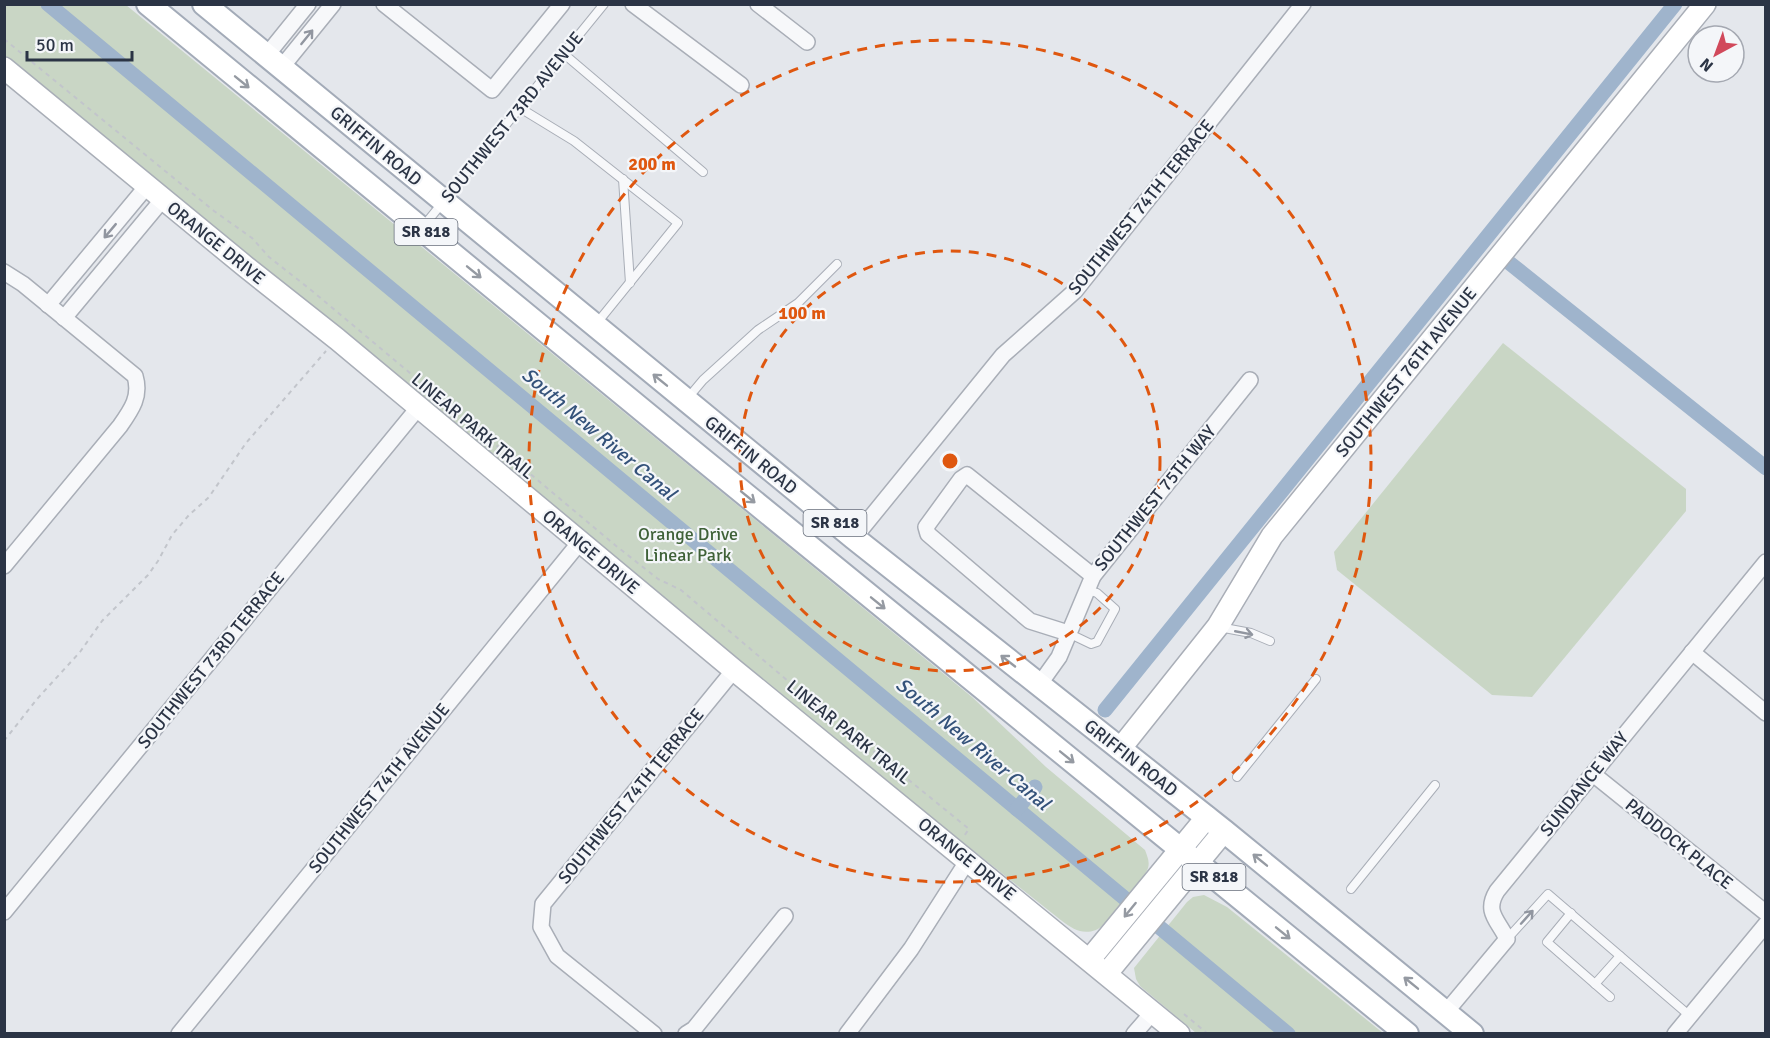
<svg xmlns="http://www.w3.org/2000/svg" width="1770" height="1038" viewBox="0 0 1770 1038" font-family="Signika,sans-serif">
  <rect width="100%" height="100%" fill="#e4e7ec"/>
  <!-- green -->
  <g fill="#c9d6c5">
    <path d="M4 5H126L972 697 1046 767 1145 850C1147 856 1150 861 1148 868 1145 878 1106 927 1096 930 1082 935 1073 929 1062 921L799 712 79 116 5 59Z"/>
    <polygon points="1503,343 1686,489 1686,511 1532,697 1492,695 1337,570 1334,552"/>
    <polygon points="1204,895 1227,907 1383,1033 1196,1033 1140,986 1136,979 1134,968 1187,902 1193,897"/>
  </g>
  <g fill="none" stroke-linecap="round" stroke-linejoin="round">
    <!-- canal -->
    <g stroke="#9fb4cc" stroke-width="15">
      <polyline points="48,4 1288,1034"/>
      <polyline points="1507,261 1766,468"/>
      <polyline points="1105,710 1675,4"/>
      <polyline points="1017,809 1035,787"/>
    </g>
    <defs>
      <g id="lane">
        <polyline points="564,54 703,172"/>
        <polyline points="520,108 574,141 678,223 597,323"/>
        <polyline points="623,179 630,283"/>
        <polyline points="422,228 604,4"/>
        <polyline points="687,399 703,380 758,330 798,303 837,264"/>
        <polyline points="1219,627 1251,633 1270,641"/>
        <polyline points="1068,633 1091,644 1097,642 1115,609 1097,593 1088,590"/>
        <polyline points="1237,777 1316,679"/>
        <polyline points="1351,889 1435,785"/>
        <polyline points="1571,913 1547,942 1610,997"/>
        <polyline points="1507,939 1548,894 1690,1016"/>
        <polyline points="1595,984 1620,956"/>
      </g>
      <g id="street">
        <polyline points="384,4 492,90 562,4"/>
        <polyline points="633,4 741,85"/>
        <polyline points="758,4 807,42"/>
        <polyline points="266,56 308,4"/>
        <polyline points="281,68 333,4"/>
        <path d="M4 272 23 284 135 376C141 396 132 409 120 426L4 566"/>
        <polyline points="48,305 147,186"/>
        <polyline points="64,318 163,199"/>
        <polyline points="854,538 1003,355 1075,291 1303,4"/>
        <polyline points="1068,633 1030,621 928,534 926,527 961,479 967,475 1093,576"/>
        <polyline points="1692,652 1766,713"/>
        <polyline points="1039,685 1059,657 1093,576 1250,380"/>
        <polyline points="1593,774 1766,913"/>
        <polyline points="4,912 418,408"/>
        <path d="M1446 1012 1507 939C1498 920 1484 912 1497 891L1766 562"/>
        <polyline points="179,1034 580,542"/>
        <polyline points="654,1034 557,956 541,927 543,904 734,670"/>
        <polyline points="686,1034 694,1029 785,916"/>
        <polyline points="847,1034 911,949 968,860"/>
        <polyline points="1134,1034 1153,1012"/>
        <polyline points="1675,1034 1766,924"/>
      </g>
      <g id="secondary">
        <polyline points="4,68 246,267 337,339 734,670 1179,1034"/>
        <polyline points="1120,749 1218,626 1272,536 1705,4"/>
        <polyline points="1090,959 1207,817"/>
        <polyline points="1107,973 1224,831"/>
      </g>
      <g id="primary">
        <polyline points="148,4 703,460 1407,1034"/>
        <polyline points="204,4 854,538 1224,831 1472,1034"/>
      </g>
    </defs>
    <!-- lane casing -->
    <use href="#lane" stroke="#a9aeb7" stroke-width="10"/>
    <!-- street casing -->
    <use href="#street" stroke="#a9aeb7" stroke-width="18"/>
    <!-- secondary casing -->
    <use href="#secondary" stroke="#a9aeb7" stroke-width="24"/>
    <!-- primary casing -->
    <use href="#primary" stroke="#a3abb8" stroke-width="26"/>
    <!-- path -->
    <g stroke="#c2c5cb" stroke-width="2" stroke-dasharray="4.5 4.5" stroke-linecap="butt">
      <polyline points="4,39 214,211 252,238 269,257 311,290 615,545 658,579 681,590 808,698 969,829 964,836"/>
      <polyline points="4,741 37,699 80,652 102,621 148,575 158,561 172,535 189,515 209,497 246,443 326,351"/>
      <polyline points="1184,1014 1208,1034"/>
    </g>
    <!-- lane -->
    <use href="#lane" stroke="#f7f8fa" stroke-width="8"/>
    <!-- street -->
    <use href="#street" stroke="#f7f8fa" stroke-width="15"/>
    <!-- secondary -->
    <use href="#secondary" stroke="#fff" stroke-width="21"/>
    <!-- primary -->
    <use href="#primary" stroke="#fff" stroke-width="22"/>
  </g>
  <!-- one-way arrows -->
  <defs><path id="oneway-shaft" d="M-6 0H5M1.5-3L5.5 0L1.5 3" fill="none" stroke-width="1.6" stroke-linecap="round" stroke-linejoin="round" transform="scale(1.5)"/></defs>
  <g stroke="#9196a0">
    <use href="#oneway-shaft" transform="translate(307 37) rotate(-51)"/>
    <use href="#oneway-shaft" transform="translate(110 231) rotate(130)"/>
    <use href="#oneway-shaft" transform="translate(1244 633) rotate(11)"/>
    <use href="#oneway-shaft" transform="translate(1527 917) rotate(-48)"/>
  </g>
  <g stroke="#959aa2">
    <use href="#oneway-shaft" transform="translate(242 82) rotate(39)"/>
    <use href="#oneway-shaft" transform="translate(474 272) rotate(39)"/>
    <use href="#oneway-shaft" transform="translate(660 380) rotate(-141)"/>
    <use href="#oneway-shaft" transform="translate(748 497) rotate(39)"/>
    <use href="#oneway-shaft" transform="translate(878 603) rotate(39)"/>
    <use href="#oneway-shaft" transform="translate(1008 661) rotate(-142)"/>
    <use href="#oneway-shaft" transform="translate(1067 757) rotate(39)"/>
    <use href="#oneway-shaft" transform="translate(1260 860) rotate(-141)"/>
    <use href="#oneway-shaft" transform="translate(1130 910) rotate(129)"/>
    <use href="#oneway-shaft" transform="translate(1283 933) rotate(39)"/>
    <use href="#oneway-shaft" transform="translate(1411 983) rotate(-141)"/>
  </g>
  <!-- distance rings -->
  <g fill="none" stroke="#df570f" stroke-width="3" stroke-dasharray="10 8">
    <circle cx="950" cy="461" r="210"/>
    <circle cx="950" cy="461" r="421"/>
  </g>
  <g text-anchor="middle" dominant-baseline="central" stroke-width="4.5" stroke-linejoin="round" paint-order="stroke">
    <!-- shield labels -->
    <g fill="#f4f6f9" stroke="#676e7b" stroke-width="1.5">
      <rect x="394.5" y="219" width="63" height="26" rx="4.5"/>
      <rect x="803.5" y="510" width="63" height="26" rx="4.5"/>
      <rect x="1182.5" y="864" width="63" height="26" rx="4.5"/>
    </g>
    <g font-size="16" font-weight="bold" fill="#2b3445">
      <text x="426" y="232">SR 818</text>
      <text x="835" y="523">SR 818</text>
      <text x="1214" y="877">SR 818</text>
    </g>
    <!-- street labels -->
    <g font-size="18" fill="#2b3445" stroke="#f4f6f9">
      <text transform="translate(512 117) rotate(-51)">SOUTHWEST 73RD AVENUE</text>
      <text transform="translate(376 146) rotate(40)">GRIFFIN ROAD</text>
      <text transform="translate(1141 207) rotate(-51)">SOUTHWEST 74TH TERRACE</text>
      <text transform="translate(216 243) rotate(39)">ORANGE DRIVE</text>
      <text transform="translate(1406 372) rotate(-51)">SOUTHWEST 76TH AVENUE</text>
      <text transform="translate(473 426) rotate(40)">LINEAR PARK TRAIL</text>
      <text transform="translate(751 455) rotate(39)">GRIFFIN ROAD</text>
      <text transform="translate(1155 498) rotate(-51)">SOUTHWEST 75TH WAY</text>
      <text transform="translate(591 552) rotate(40)">ORANGE DRIVE</text>
      <text transform="translate(211 660) rotate(-51)">SOUTHWEST 73RD TERRACE</text>
      <text transform="translate(849 732) rotate(39)">LINEAR PARK TRAIL</text>
      <text transform="translate(1131 758) rotate(38)">GRIFFIN ROAD</text>
      <text transform="translate(1584 784) rotate(-51)">SUNDANCE WAY</text>
      <text transform="translate(379 788) rotate(-51)">SOUTHWEST 74TH AVENUE</text>
      <text transform="translate(631 796) rotate(-51)">SOUTHWEST 74TH TERRACE</text>
      <text transform="translate(1679 844) rotate(39)">PADDOCK PLACE</text>
      <text transform="translate(967 859) rotate(39)">ORANGE DRIVE</text>
    </g>
    <!-- park labels -->
    <g font-size="18" fill="#3f6138" stroke="#f4f6f9">
      <text x="688" y="534">Orange Drive<tspan x="688" dy="21">Linear Park</tspan></text>
    </g>
    <!-- water labels -->
    <g font-size="20" font-style="italic" fill="#34527a" stroke="#f4f6f9">
      <text transform="translate(599 434) rotate(40)">South New River Canal</text>
      <text transform="translate(973 744) rotate(40)">South New River Canal</text>
    </g>
  </g>
  <circle cx="950" cy="461" r="9" fill="#df570f" stroke="#f4f6f9" stroke-width="3"/>
  <g font-size="18" text-anchor="middle" font-weight="bold" fill="#df570f" stroke="#f4f6f9" stroke-width="4.5" stroke-linejoin="round" paint-order="stroke">
    <text x="652" y="170">200 m</text>
    <text x="802" y="319">100 m</text>
  </g>
  <!-- border -->
  <rect width="1770" height="1038" fill="none" stroke="#2b3445" stroke-width="12"/>
  <!-- north arrow -->
  <g transform="translate(1716 54) rotate(221)"><circle r="28" fill="#f4f6f9" stroke="#a4a8b1" stroke-width="1.5"/>
  <path d="M0-4.5L10 22L0 15L-10 22Z" fill="#d1495b"/>
  <text y="-9" font-size="16" font-weight="bold" text-anchor="middle" fill="#2b3445">N</text>
  </g>
  <!-- scale -->
  <path d="M27 51v9h105v-9" fill="none" stroke="#2b3445" stroke-width="3"/>
  <text x="36" y="51" font-size="18" fill="#2b3445" stroke="#f4f6f9" stroke-width="4.5" paint-order="stroke">50 m</text>
</svg>
